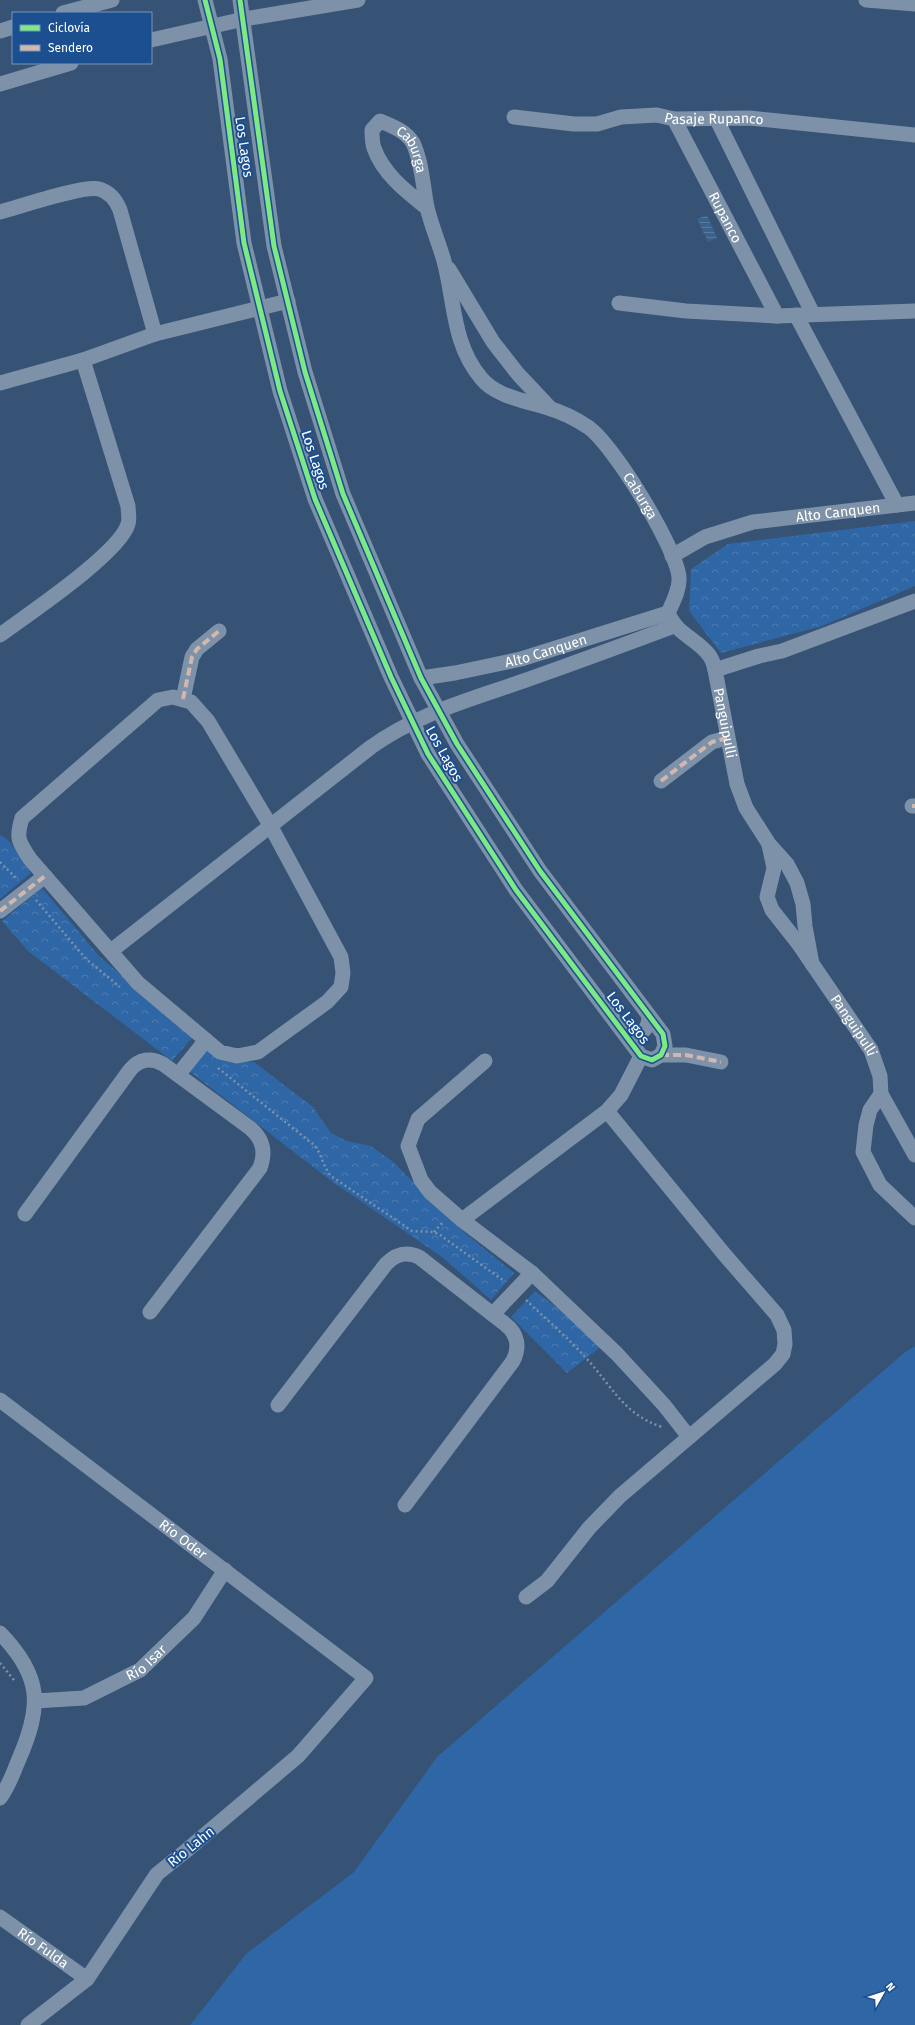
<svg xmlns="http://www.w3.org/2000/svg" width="915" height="2025" viewBox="0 0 915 2025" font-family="'Fira Sans',sans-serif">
  <defs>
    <pattern id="park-crowns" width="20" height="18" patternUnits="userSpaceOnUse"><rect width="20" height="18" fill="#2f66a5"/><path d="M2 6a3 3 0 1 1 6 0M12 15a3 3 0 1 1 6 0" fill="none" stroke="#4e7db2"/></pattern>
    <pattern id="water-rules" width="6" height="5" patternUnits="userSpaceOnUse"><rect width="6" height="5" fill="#3b618d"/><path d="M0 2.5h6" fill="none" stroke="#58799e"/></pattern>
  </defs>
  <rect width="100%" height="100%" fill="#365274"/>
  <!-- green -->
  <polygon fill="#2f66a5" points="915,1346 915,2025 190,2025 247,1953 354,1872 437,1757 905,1352"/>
  <!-- park -->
  <g fill="url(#park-crowns)">
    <polygon points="915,521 915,586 822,626 721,653 689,611 691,569 728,544"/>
    <path d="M0 835C11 838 24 864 31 873L0 899Z"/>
    <polygon points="42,888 99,956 193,1037 172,1061 28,951 2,921"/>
    <polygon points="205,1049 237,1061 254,1062 313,1107 331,1133 347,1141 371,1146 392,1161 464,1232 514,1273 491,1300 442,1257 330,1180 188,1070"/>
    <polygon points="535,1291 568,1316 602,1346 567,1373 511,1317"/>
  </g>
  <!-- water -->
  <polygon fill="url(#water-rules)" points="707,215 717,238 708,242 697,219"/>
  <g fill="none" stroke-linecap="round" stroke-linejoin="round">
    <!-- path -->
    <g stroke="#7d92a8" stroke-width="2.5" stroke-dasharray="2 3" stroke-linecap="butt">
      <polyline points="0,862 18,880"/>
      <polyline points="36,900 86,959 120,987"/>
      <path d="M218 1068 314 1145C322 1154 323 1167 331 1176L412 1231 434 1232 440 1235 504 1281"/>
      <polyline points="434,1232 443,1222"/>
      <path d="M526 1300C546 1319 567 1337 586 1358 612 1386 623 1414 662 1427"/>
      <polyline points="0,1663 14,1680"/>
    </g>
    <!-- street -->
    <g stroke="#7d92a8" stroke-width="15">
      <polyline points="205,0 220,59 244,243 280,391 315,499 391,677 428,754 516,890 641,1056 652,1060 661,1055 665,1046 663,1034 540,871 457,744 421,678 343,494 305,372 274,246 240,0"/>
      <polyline points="866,0 915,4"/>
      <polyline points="63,13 112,0"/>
      <polyline points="0,31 13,27"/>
      <polyline points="151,40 244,19 358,0"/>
      <polyline points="0,84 71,63"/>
      <path id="s1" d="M514 117 574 124H597L621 117 657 115 674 119 749 118 915 135"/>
      <polyline points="716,118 813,314"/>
      <path id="s2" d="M674 119 777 316"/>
      <path id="s3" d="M427 208C407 192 383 174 374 148 372 143 372 135 372 130L380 121C392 126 406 131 413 143 422 162 423 187 427 207 431 225 439 243 444 261 455 302 452 343 481 378 496 397 527 401 548 408 562 412 576 419 588 427 613 444 676 547 679 577 680 589 673 602 668 613"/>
      <path d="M0 212C19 207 83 185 99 189 110 192 116 200 120 210L155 334"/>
      <polyline points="449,269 493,342 518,374 550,408"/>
      <polyline points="619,303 686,311 777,316 915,311"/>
      <polyline points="796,315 897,505"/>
      <polyline points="0,383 83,360 155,334 288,301"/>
      <path id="s4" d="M672 556 705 537 753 522 915 503"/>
      <path id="s5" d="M670 617C678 634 698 640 709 655 712 659 714 665 715 670L737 784 746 808 769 844 787 864 797 883 803 904 805 926 812 964"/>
      <path d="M0 635C27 615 120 553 128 524 130 519 128 511 128 506L83 360"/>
      <polyline points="715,670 759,656 782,651 915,601"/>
      <path id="s6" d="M421 678 455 673 521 659 668 613"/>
      <path d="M173 697 191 702 208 721 270 825 341 957 343 973 341 987 327 1002 258 1052 237 1056 220 1052 138 983 30 859C18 841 16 838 22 818L158 700Z"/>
      <polyline points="183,699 192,657 197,649 219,631"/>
      <polyline points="661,781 712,742 727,738"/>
      <polyline points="912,806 915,806"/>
      <path id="s7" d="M769 845 774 868 767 897 772 910 798 943 871 1050 880 1076 881 1094 915 1155"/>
      <polyline points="0,911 45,876"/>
      <path d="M111 951 371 747C420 712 473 699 529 679 577 662 626 644 674 626"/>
      <path d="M626 1035C640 1037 649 1030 649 1016"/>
      <polyline points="661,1055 686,1055 721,1062"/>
      <polyline points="485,1061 418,1119 408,1146 421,1180 430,1192 462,1220 532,1273 617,1354 664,1405 689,1437"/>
      <polyline points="178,1075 206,1040"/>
      <polyline points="881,1094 870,1110 866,1125 863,1152 880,1185 915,1218"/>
      <path d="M25 1214 130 1070C139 1059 151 1057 163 1064L250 1128C263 1139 266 1152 260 1168L150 1312"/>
      <polyline points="462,1220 607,1111 621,1095 641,1056"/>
      <polyline points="493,1314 532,1273"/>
      <path id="s8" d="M0 1400 366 1678 298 1756 187 1850 157 1874 87 1979 28 2025"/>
      <path d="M278 1405 386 1264C396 1254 406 1251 419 1257L505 1324C518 1334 520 1347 513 1361L405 1505"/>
      <polyline points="526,1597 547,1581 589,1528 620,1496 775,1364 783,1354 785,1344 784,1330 777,1315 724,1254 607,1111"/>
      <path d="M0 1633C42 1676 42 1706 19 1759 13 1773 9 1786 0 1798"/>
      <path id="s9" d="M35 1701 84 1698 140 1670 194 1618 225 1570"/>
      <path id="s10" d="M0 1917 87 1979"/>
    </g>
    <!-- quiet -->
    <g stroke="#d1b7ad" stroke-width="4" stroke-dasharray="8 4" stroke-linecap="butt">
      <polyline points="183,699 192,657 197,649 219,631"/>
      <polyline points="661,781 712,742 727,738"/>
      <polyline points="912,806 915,806"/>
      <polyline points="0,911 45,876"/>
      <polyline points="661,1055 686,1055 721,1062"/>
    </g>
    <defs>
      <polyline id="cycleway" points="205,0 220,59 244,243 280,391 315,499 391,677 428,754 516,890 641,1056 652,1060 661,1055 665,1046 663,1034 540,871 457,744 421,678 343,494 305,372 274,246 240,0"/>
    </defs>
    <!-- cycleway casing -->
    <use href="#cycleway" stroke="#1b4f8f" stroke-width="8"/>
    <!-- cycleway -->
    <use href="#cycleway" stroke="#7ce984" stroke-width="5"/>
  </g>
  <g text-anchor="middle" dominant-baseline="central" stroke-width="4" stroke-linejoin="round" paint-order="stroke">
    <!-- street labels -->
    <g font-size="14" fill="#fff" stroke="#1b4f8f">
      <text stroke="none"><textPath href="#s1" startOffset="202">Pasaje Rupanco</textPath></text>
      <text transform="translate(244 147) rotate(82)">Los Lagos</text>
      <text stroke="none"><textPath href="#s3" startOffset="157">Caburga</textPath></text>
      <text stroke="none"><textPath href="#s2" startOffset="111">Rupanco</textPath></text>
      <text transform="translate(315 460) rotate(72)">Los Lagos</text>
      <text stroke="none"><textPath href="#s3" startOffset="604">Caburga</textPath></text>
      <text stroke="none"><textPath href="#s4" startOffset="174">Alto Canquen</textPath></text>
      <text stroke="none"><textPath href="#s6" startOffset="128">Alto Canquen</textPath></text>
      <text stroke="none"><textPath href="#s5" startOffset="125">Panguipulli</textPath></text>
      <text transform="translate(444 754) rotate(61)">Los Lagos</text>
      <text transform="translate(628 1018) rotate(53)">Los Lagos</text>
      <text stroke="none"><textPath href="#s7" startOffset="209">Panguipulli</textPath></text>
      <text stroke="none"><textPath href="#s8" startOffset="230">Río Oder</textPath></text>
      <text stroke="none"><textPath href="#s9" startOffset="121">Río Isar</textPath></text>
      <text transform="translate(191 1847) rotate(-39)">Río Lahn</text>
      <text stroke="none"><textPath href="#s10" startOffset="53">Río Fulda</textPath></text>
    </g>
  </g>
  <!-- legend -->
  <rect x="12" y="12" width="140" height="52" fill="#1b4f8f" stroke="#7695bc"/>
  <rect x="20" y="25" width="20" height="6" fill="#7ce984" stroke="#7695bc"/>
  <text x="48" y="32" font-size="12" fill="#ffffff">Ciclovía</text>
  <rect x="20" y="45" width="20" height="6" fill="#d1b7ad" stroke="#7695bc"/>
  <text x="48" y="52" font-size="12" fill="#ffffff">Sendero</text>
  <!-- north arrow -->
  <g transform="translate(883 1993) rotate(51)" stroke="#1b4f8f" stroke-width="3" paint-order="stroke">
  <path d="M0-3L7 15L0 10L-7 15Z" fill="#ffffff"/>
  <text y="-6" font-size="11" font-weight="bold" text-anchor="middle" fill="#ffffff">N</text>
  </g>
</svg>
